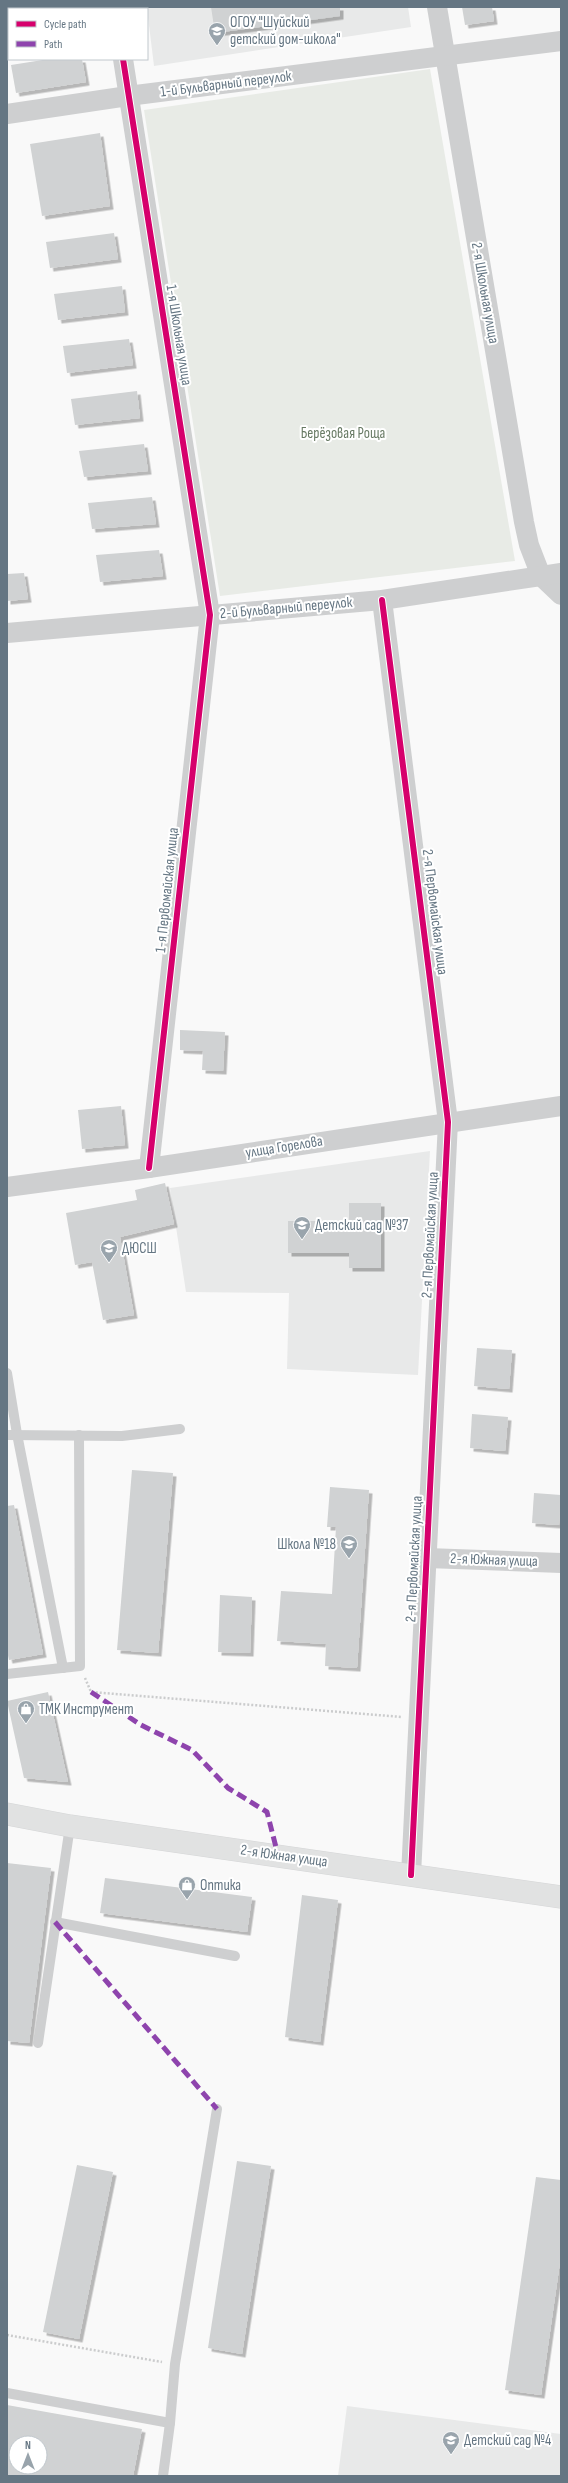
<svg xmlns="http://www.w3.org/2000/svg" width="568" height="2483" viewBox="0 0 568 2483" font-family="'Sofia Sans Condensed',sans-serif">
  <defs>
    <filter id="shadow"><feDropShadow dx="3.5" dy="3.5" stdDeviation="0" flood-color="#0004"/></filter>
  </defs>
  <rect width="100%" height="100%" fill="#f9f9f9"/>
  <!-- built -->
  <g fill="#e8e9e9">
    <polygon points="144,7 408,7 411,27 154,66 147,9"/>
    <polygon points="430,1151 418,1375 287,1369 289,1293 186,1292 170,1188"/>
    <polygon points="347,2406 561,2434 561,2476 338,2476"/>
  </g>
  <!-- green -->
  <polygon fill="#e8ebe6" points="430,69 515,561 220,596 144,110"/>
  <!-- building -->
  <g fill="#d0d2d3" fill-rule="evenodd" filter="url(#shadow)">
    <polygon points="211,7 340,7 340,16 215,33"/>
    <polygon points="462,7 492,7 494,21 465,25"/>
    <polygon points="49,59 82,59 86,82 16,93 11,65"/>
    <polygon points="100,133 110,206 42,216 30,144"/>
    <polygon points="114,233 118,259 50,268 46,242"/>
    <polygon points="122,286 125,312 58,320 54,294"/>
    <polygon points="129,339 133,365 67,373 63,346"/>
    <polygon points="137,391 140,418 75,425 71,399"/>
    <polygon points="144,444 148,471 84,477 79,451"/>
    <polygon points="152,497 156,524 92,529 88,503"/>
    <polygon points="159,550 163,576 100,582 96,555"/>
    <polygon points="24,573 28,599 7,601 7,574"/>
    <polygon points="180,1030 225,1032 223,1071 202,1070 203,1051 180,1050"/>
    <polygon points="121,1106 125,1145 82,1149 78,1110"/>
    <polygon points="165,1183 174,1224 120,1237 134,1315 103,1320 92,1262 75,1265 66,1213 137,1200 135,1190"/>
    <polygon points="349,1203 381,1203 381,1268 349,1268 349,1253 288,1253 288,1221 349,1221"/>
    <polygon points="477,1348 512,1350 509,1389 474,1386"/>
    <polygon points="472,1414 508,1417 505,1451 470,1448"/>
    <polygon points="132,1470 173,1473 158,1653 117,1650"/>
    <polygon points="330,1487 369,1490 357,1668 325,1666 326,1644 277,1641 281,1591 332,1594 336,1527 327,1527"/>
    <polygon points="534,1493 561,1495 559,1525 532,1523"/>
    <polygon points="14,1505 43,1654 9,1660 7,1651 7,1506"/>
    <polygon points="220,1595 252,1597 250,1653 218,1652"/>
    <polygon points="48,1692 68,1782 24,1778 7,1701"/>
    <polygon points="7,1863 51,1868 29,2043 7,2041"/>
    <polygon points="105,1878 252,1897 247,1932 100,1913"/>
    <polygon points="302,1895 338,1900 320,2042 285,2037"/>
    <polygon points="237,2161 271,2166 242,2354 208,2348"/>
    <polygon points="77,2165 113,2172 79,2339 43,2332"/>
    <polygon points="536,2177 561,2180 561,2255 541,2395 505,2390"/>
    <path d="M7 2405 142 2429 133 2476H7ZM16 2443H40V2467H16Z"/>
  </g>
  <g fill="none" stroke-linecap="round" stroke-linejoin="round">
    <defs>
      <polyline id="secondary" points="7,1814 70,1826 561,1897"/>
    </defs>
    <!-- secondary casing -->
    <use href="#secondary" stroke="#d5d6d7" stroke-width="23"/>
    <!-- path -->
    <g stroke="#cbcccd" stroke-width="2.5" stroke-dasharray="2 2" stroke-linecap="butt">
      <polyline points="85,1678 91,1692 402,1717"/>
      <polyline points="7,2335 162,2362"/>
    </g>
    <!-- lane -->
    <g stroke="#cecfd0" stroke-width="10">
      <polyline points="7,1373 17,1434 63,1668"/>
      <polyline points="7,1435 122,1436 180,1429"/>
      <polyline points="7,1674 80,1666 79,1435"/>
      <polyline points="55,1922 235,1956"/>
      <polyline points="38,2043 70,1826"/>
      <polyline points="7,2393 170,2423"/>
      <polyline points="163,2476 170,2423 175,2364 217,2109"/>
    </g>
    <!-- street -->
    <g stroke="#cecfd0" stroke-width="20">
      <polyline points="117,7 117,9"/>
      <polyline points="437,7 524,522 529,545 541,576 561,595"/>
      <polyline points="123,59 210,615 149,1168"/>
      <polyline points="7,114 128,96 561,41"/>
      <polyline points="382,600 448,1122 411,1875"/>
      <polyline points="7,633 382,600 561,573"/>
      <polyline points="7,1187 149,1168 561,1106"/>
      <polyline points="427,1558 561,1563"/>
    </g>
    <!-- secondary -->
    <use href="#secondary" stroke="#e1e2e2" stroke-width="22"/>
    <!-- quiet -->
    <g stroke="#8e44ad" stroke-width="5" stroke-dasharray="10 5" stroke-linecap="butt">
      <polyline points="91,1692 141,1725 192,1750 228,1788 267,1812 278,1855"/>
      <polyline points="55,1922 217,2109"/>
    </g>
    <defs>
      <g id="cycleway">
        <polyline points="123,59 210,615 149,1168"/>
        <polyline points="382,600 448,1122 411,1875"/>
      </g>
    </defs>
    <!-- cycleway casing -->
    <use href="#cycleway" stroke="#fff" stroke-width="8"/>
    <!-- cycleway -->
    <use href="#cycleway" stroke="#d6006c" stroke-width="6"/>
  </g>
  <!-- icons -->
  <defs>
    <symbol id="school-pin" viewBox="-11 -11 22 30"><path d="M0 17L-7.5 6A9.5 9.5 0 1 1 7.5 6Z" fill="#99a4ac" stroke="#fff"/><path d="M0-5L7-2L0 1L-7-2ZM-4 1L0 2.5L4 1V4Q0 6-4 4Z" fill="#fff"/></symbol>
    <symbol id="shop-pin" viewBox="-11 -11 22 30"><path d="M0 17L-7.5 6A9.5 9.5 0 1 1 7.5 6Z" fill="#99a4ac" stroke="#fff"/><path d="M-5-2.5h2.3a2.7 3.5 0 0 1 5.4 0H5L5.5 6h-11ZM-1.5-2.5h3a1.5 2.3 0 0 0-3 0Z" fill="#fff"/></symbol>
  </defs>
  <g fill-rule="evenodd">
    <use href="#school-pin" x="207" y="21" width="20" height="27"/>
    <use href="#school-pin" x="292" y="1215" width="20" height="27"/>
    <use href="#school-pin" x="99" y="1238" width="20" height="27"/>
    <use href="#school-pin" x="339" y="1534" width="20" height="27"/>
    <use href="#shop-pin" x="16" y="1699" width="20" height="27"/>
    <use href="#shop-pin" x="177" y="1875" width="20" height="27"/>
    <use href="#school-pin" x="441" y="2430" width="20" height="27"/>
  </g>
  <g text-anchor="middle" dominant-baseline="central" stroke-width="4" stroke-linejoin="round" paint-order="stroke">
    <!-- poi labels -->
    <g font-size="15" fill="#657683" stroke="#fff" text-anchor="start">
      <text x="230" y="22">ОГОУ "Шуйский<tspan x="230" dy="17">детский дом-школа"</tspan></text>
      <text x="315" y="1225">Детский сад №37</text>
      <text x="122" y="1248">ДЮСШ</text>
      <text x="336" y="1544" text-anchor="end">Школа №18</text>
      <text x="39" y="1709">ТМК Инструмент</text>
      <text x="200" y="1885">Оптика</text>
      <text x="464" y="2440">Детский сад №4</text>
    </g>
    <!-- street labels -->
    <g font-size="15" fill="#657683" stroke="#fff">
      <text transform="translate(226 84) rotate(-7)">1-й Бульварный переулок</text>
      <text transform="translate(485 293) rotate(80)">2-я Школьная улица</text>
      <text transform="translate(179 335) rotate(81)">1-я Школьная улица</text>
      <text transform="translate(286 608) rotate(-5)">2-й Бульварный переулок</text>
      <text transform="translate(167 890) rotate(-84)">1-я Первомайская улица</text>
      <text transform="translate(435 912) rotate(83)">2-я Первомайская улица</text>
      <text transform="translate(284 1147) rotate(-9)">улица Горелова</text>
      <text transform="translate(430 1235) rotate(-87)">2-я Первомайская улица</text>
      <text transform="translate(414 1559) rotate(-87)">2-я Первомайская улица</text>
      <text transform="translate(494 1560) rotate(2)">2-я Южная улица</text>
      <text transform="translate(284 1856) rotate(8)">2-я Южная улица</text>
    </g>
    <!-- park labels -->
    <g font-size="15" fill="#687a64" stroke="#fff">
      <text x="343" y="433">Берёзовая Роща</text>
    </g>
  </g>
  <!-- border -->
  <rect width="568" height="2483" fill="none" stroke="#657683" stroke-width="16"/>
  <!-- legend -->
  <rect x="8" y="8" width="140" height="52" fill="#ffffff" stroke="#c1c8cd"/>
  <rect x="16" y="21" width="20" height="6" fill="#d6006c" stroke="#c1c8cd"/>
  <text x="44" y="28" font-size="12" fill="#657683">Cycle path</text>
  <rect x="16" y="41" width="20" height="6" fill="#8e44ad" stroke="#c1c8cd"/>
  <text x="44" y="48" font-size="12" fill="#657683">Path</text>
  <!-- north arrow -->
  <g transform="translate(28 2455)"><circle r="19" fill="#ffffff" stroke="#c1c8cd"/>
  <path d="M0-3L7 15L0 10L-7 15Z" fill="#99a4ac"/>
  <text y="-6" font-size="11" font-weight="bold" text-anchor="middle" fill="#657683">N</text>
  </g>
</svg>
